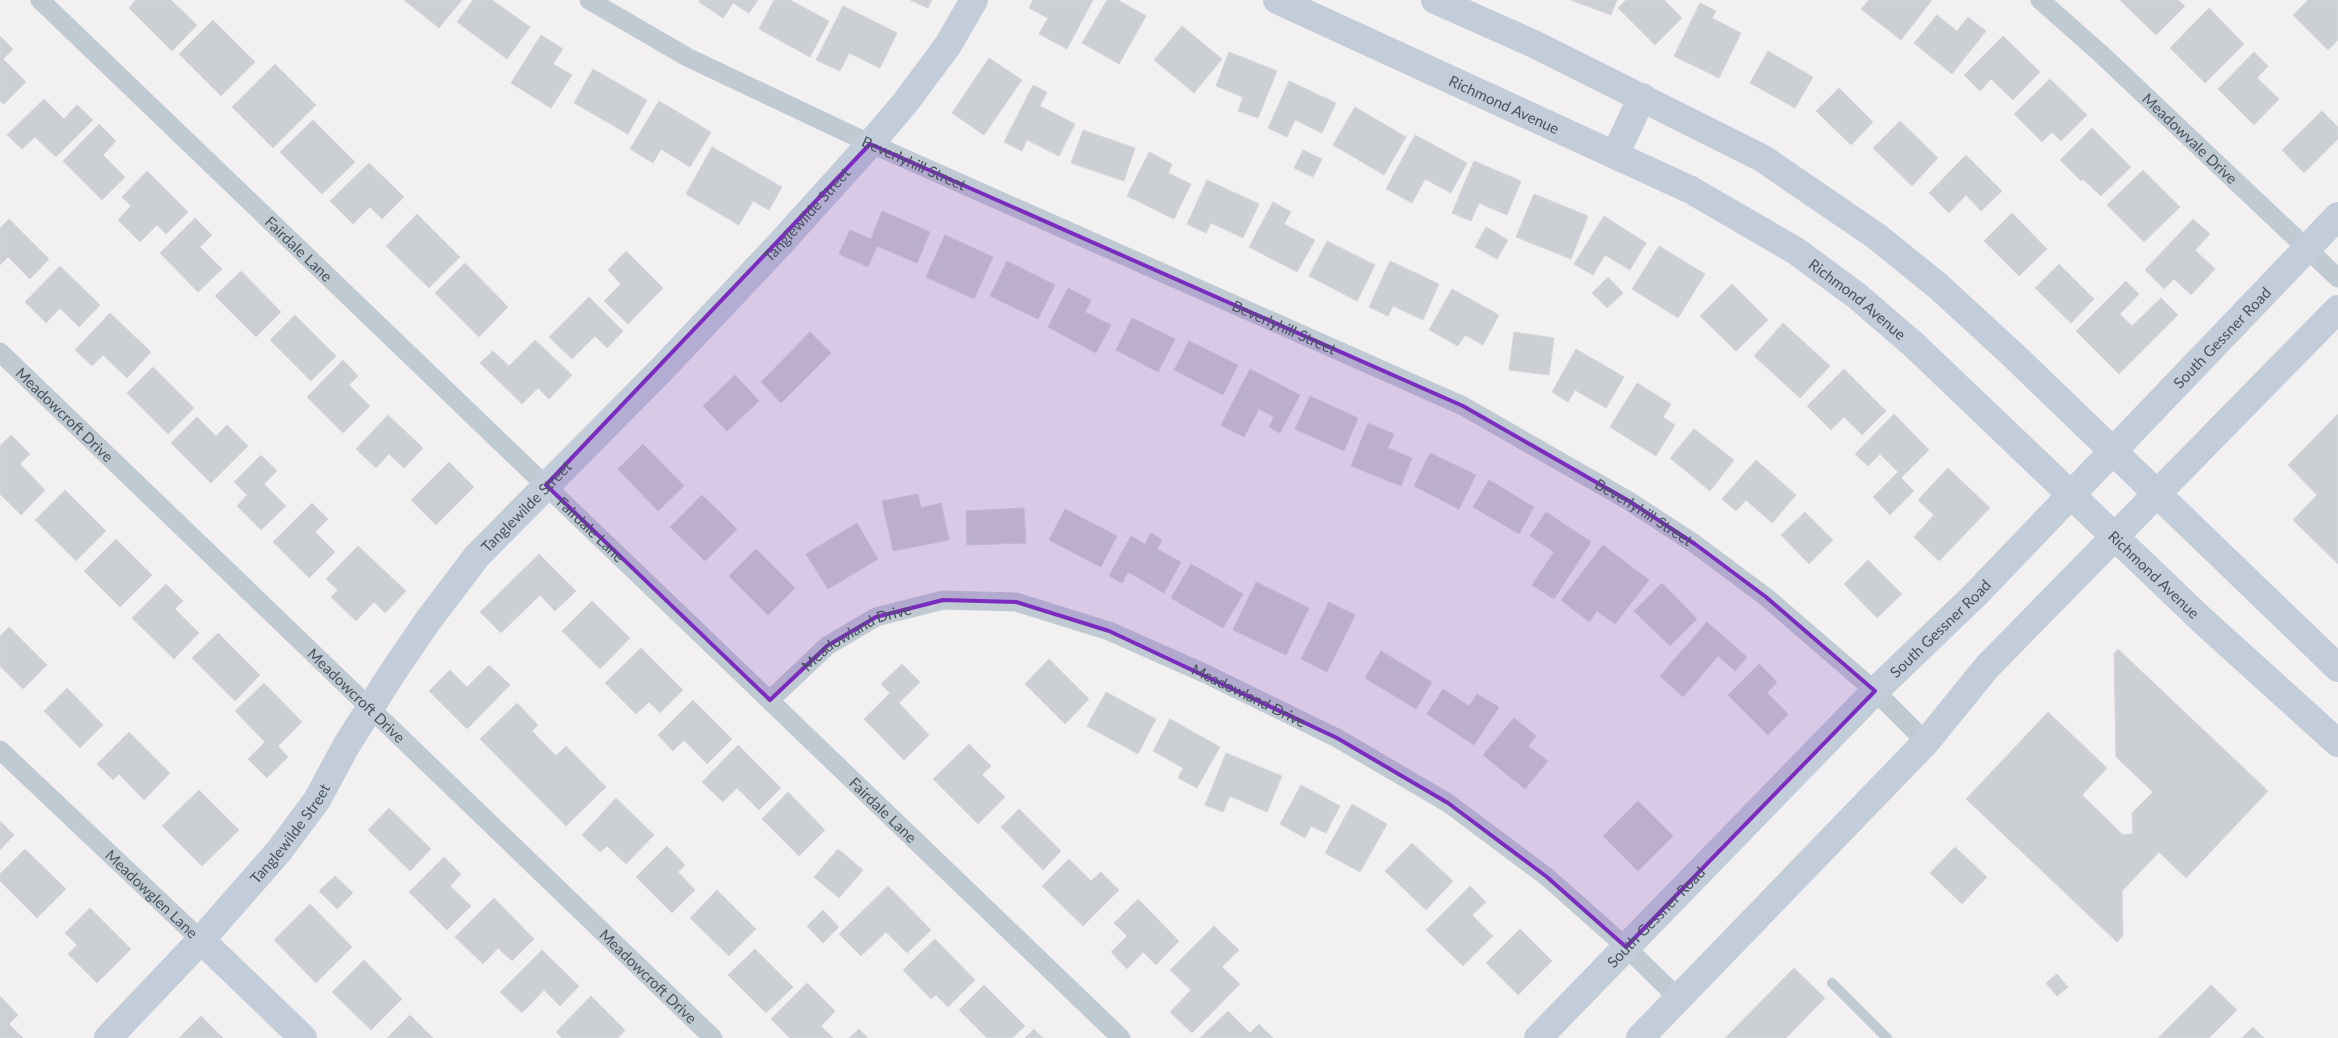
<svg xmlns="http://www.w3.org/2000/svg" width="2338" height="1038" viewBox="0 0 2338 1038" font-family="Lato,sans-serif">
  <rect width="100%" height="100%" fill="#f2f0f0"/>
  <!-- building -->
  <g fill="#cccfd4" stroke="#d4d6db">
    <polygon points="136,0 171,0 197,25 172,51 129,8"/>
    <polygon points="404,0 462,0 439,28"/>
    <polygon points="473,0 492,0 530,27 507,59 457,22"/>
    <polygon points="700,0 758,0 749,13 733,3 723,18 699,2"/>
    <polygon points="774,0 790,0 829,21 810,57 759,29"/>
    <polygon points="910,0 932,0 928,8"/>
    <polygon points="1033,0 1093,0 1067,49 1039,34 1048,18 1029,8"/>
    <polygon points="1107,0 1118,0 1146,16 1119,64 1082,43"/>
    <polygon points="1571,0 1617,0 1611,15"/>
    <polygon points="1626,0 1664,0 1682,18 1655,45 1618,8"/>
    <polygon points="1869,0 1932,0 1901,40 1861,9"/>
    <polygon points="2120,0 2178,0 2185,6 2156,35"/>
    <polygon points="2308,0 2338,0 2338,40 2328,50 2293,15"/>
    <polygon points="1700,3 1716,11 1712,18 1741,33 1719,78 1674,56"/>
    <polygon points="843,6 897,33 880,68 849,53 840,71 816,60"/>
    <polygon points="2209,8 2244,44 2205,83 2170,48"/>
    <polygon points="1937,15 1957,31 1968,17 1986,31 1952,74 1914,43"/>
    <polygon points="213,20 255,62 221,96 179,54"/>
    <polygon points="1182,26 1222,59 1194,93 1154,60"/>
    <polygon points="541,35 563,49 553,64 572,75 551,108 511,83"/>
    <polygon points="0,36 13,49 3,59 26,82 4,104 0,101"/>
    <polygon points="2003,36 2040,72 2013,100 1991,79 1980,91 1964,75"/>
    <polygon points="1768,51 1813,77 1795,108 1750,83"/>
    <polygon points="1229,52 1277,71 1258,118 1238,111 1243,97 1216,86"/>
    <polygon points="2254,52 2268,66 2257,78 2279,99 2254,125 2218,89"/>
    <polygon points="989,58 1022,80 984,135 952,113"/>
    <polygon points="275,64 316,105 273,148 232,107"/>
    <polygon points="593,69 647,100 628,134 574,103"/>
    <polygon points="2050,79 2087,115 2061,141 2052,132 2042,142 2014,114"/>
    <polygon points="1289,81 1336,103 1322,133 1295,120 1287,137 1268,128"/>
    <polygon points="1033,85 1047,92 1040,106 1075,124 1059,156 1027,140 1022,151 1004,142"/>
    <polygon points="1839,88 1873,122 1851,145 1816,111"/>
    <polygon points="44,99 64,119 77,105 93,120 56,157 35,137 22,149 7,135"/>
    <polygon points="659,101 711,132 690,167 661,149 653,163 630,149"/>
    <polygon points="1355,107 1406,137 1384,175 1333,145"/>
    <polygon points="2322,111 2338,127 2338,139 2304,173 2282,150"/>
    <polygon points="313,120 355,162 322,194 280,152"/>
    <polygon points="1900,121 1938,158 1912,186 1873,148"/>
    <polygon points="99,124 116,141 103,155 125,177 102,200 63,161"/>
    <polygon points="2092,128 2131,167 2101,196 2083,179 2081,181 2060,160"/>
    <polygon points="1083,130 1135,148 1124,181 1071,163"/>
    <polygon points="1415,135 1467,163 1451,193 1425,179 1412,203 1386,189"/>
    <polygon points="712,147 782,187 769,210 753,201 739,225 686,194"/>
    <polygon points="1303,150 1322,159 1313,177 1294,168"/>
    <polygon points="1149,152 1172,164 1168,173 1191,184 1174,219 1127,196"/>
    <polygon points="1966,155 2002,191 1981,211 1966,195 1949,213 1929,193"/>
    <polygon points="1474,161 1521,181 1507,215 1479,203 1471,221 1452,213"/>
    <polygon points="369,163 404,197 382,219 370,207 353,224 330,201"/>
    <polygon points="2143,170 2180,207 2144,242 2107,205"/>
    <polygon points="147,171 188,212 166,234 157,225 140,242 118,220 131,206 122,197"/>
    <polygon points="1207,180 1259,204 1243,238 1211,223 1206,233 1187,224"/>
    <polygon points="1534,194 1588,216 1571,259 1516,237"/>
    <polygon points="1273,202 1291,212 1284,224 1315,240 1297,272 1249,247"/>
    <polygon points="882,211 930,232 917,263 877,246 868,267 839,254 850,230 871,239"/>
    <polygon points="2012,213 2047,249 2019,276 1984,241"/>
    <polygon points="417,214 460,257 429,288 386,246"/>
    <polygon points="1604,216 1646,243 1630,270 1605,255 1593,275 1574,264"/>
    <polygon points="195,218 212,235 200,247 222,269 198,292 160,253"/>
    <polygon points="9,219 49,259 30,279 8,257 0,265 0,228"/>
    <polygon points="2193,219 2210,234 2195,250 2215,269 2191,295 2174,279 2164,289 2145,270"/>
    <polygon points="1486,227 1508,240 1497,259 1475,247"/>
    <polygon points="945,235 993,257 974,299 926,277"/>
    <polygon points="1327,241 1375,265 1357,301 1309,276"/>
    <polygon points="1659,246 1705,274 1678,318 1632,289"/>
    <polygon points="626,251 663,288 628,324 604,301 621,284 608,270"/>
    <polygon points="1007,261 1055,285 1038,319 990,296"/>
    <polygon points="1390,261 1439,284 1423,320 1393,306 1388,316 1369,307"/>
    <polygon points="465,263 508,307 479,337 435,293"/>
    <polygon points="2059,264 2094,299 2071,323 2035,288"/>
    <polygon points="60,266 100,305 79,327 60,308 46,323 25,302"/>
    <polygon points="241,271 281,312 256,337 215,296"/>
    <polygon points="1608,277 1623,293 1607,308 1592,293"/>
    <polygon points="2126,281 2139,294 2120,314 2132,326 2161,298 2178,315 2119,374 2076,331"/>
    <polygon points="1732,284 1768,320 1736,351 1700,316"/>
    <polygon points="1068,288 1091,300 1085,312 1111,325 1096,353 1048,327"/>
    <polygon points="1452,289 1499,315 1483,345 1465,335 1458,346 1429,330"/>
    <polygon points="589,297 623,331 607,348 595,336 572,359 549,337"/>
    <polygon points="110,313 151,352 127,378 103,355 92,366 75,350"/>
    <polygon points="295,315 336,356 311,381 270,340"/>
    <polygon points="1132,318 1175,339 1158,372 1116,350"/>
    <polygon points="1783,323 1830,366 1800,398 1754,356"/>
    <polygon points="810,332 831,353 781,403 761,382"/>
    <polygon points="1514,332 1554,338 1549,375 1509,370"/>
    <polygon points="535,340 572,375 549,399 538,388 522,404 480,363 493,351 509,366"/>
    <polygon points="1189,341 1238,365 1223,395 1174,370"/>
    <polygon points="1576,349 1624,377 1606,408 1575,390 1568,402 1552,392"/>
    <polygon points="343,360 358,376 349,385 370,406 343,433 307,397"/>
    <polygon points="153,367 194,408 168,434 127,393"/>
    <polygon points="1250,369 1300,395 1280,433 1269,427 1274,417 1259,409 1244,437 1221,425"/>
    <polygon points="1844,369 1886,411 1862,435 1844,417 1831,430 1807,406"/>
    <polygon points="735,375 759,401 727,431 703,406"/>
    <polygon points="1637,383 1671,404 1663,417 1675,425 1656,456 1610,427"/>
    <polygon points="1310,396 1358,418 1344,451 1295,429"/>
    <polygon points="1894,414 1929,450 1901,478 1914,491 1890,515 1873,497 1898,472 1880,454 1868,466 1855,454"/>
    <polygon points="2338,414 2338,564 2293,520 2317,495 2288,465"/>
    <polygon points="388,415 423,448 404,468 389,454 376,468 356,449"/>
    <polygon points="197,417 216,436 227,425 248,446 211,483 171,443"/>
    <polygon points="1368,423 1394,434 1388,448 1412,458 1401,486 1351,466"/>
    <polygon points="1694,429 1734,460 1710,491 1670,458"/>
    <polygon points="11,435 30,454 20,464 45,490 21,515 0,494 0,446"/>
    <polygon points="643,444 684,486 658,511 618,469"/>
    <polygon points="1430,453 1476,475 1459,509 1414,486"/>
    <polygon points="261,455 277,471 264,484 286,506 261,530 237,506 247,495 234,482"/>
    <polygon points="1756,460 1796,495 1772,523 1746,500 1736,511 1722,499"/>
    <polygon points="449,462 474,487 436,525 411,500"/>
    <polygon points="1948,468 1990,508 1939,561 1914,537 1934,515 1918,500"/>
    <polygon points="1489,480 1534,507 1519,534 1473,507"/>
    <polygon points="65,490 106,531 76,561 35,520"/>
    <polygon points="918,494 921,508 941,503 949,540 893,551 882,501"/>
    <polygon points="702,495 737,529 705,561 670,527"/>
    <polygon points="312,503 328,519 315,532 335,552 309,578 273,542"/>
    <polygon points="1024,508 1026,543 967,545 966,511"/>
    <polygon points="1065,509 1117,536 1101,567 1049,540"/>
    <polygon points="1546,512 1591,542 1554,599 1532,585 1554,552 1530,536"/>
    <polygon points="1805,512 1833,540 1809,564 1781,535"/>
    <polygon points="857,523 878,559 828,589 806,554"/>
    <polygon points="1151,533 1162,540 1157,549 1181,562 1164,593 1128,572 1122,583 1109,576 1131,536 1145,544"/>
    <polygon points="116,539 152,575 120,607 84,571"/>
    <polygon points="1603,545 1649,580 1615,624 1597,611 1589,622 1561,600"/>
    <polygon points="358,546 406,591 385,613 374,602 356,621 331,597 338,590 326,579"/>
    <polygon points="756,549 795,588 768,615 729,576"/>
    <polygon points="539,554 576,591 555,611 540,595 501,633 480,612"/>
    <polygon points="1868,560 1902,594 1877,618 1844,584"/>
    <polygon points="1191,564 1243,594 1223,628 1171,598"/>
    <polygon points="1256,582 1309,608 1286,655 1233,630"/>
    <polygon points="1662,583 1697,619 1670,646 1634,611"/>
    <polygon points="166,584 183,601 175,609 199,633 174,659 132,618"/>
    <polygon points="592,601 630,638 600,669 562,631"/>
    <polygon points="1329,602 1355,615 1327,672 1301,659"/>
    <polygon points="1707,622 1747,657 1735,671 1718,656 1683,697 1660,676"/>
    <polygon points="9,627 47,665 23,689 0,666 0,636"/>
    <polygon points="218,633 260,675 235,701 192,658"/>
    <polygon points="641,648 683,690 660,713 649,702 636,714 605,683"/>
    <polygon points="2118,649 2268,791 2186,878 2159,852 2122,891 2123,936 2117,942 1966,799 2048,712 2107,768 2082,795 2123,835 2133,834 2132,813 2153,792 2116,757 2114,654"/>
    <polygon points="1381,651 1432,682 1416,709 1365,678"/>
    <polygon points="1049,659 1089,699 1065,724 1025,684"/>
    <polygon points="902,664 920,682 899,703 929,735 904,760 864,719 890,693 881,684"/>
    <polygon points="1759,664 1777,682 1767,693 1788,714 1768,735 1728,695"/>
    <polygon points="489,665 510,685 467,729 429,691 450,670 467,687"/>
    <polygon points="264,683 302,722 278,746 288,757 267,778 248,759 265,742 235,711"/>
    <polygon points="67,688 103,725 80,748 44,711"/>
    <polygon points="1443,689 1469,706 1477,694 1499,707 1474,745 1427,714"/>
    <polygon points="1106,692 1156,719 1138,754 1087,726"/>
    <polygon points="693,700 732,739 707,764 684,740 673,751 658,735"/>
    <polygon points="517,703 538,725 532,731 556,756 566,746 606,787 566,826 480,739"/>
    <polygon points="1514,718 1536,736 1528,746 1548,761 1525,789 1483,755"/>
    <polygon points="1170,719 1220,747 1197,788 1178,778 1183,768 1153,751"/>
    <polygon points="129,732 170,773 144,800 119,774 113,780 97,764"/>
    <polygon points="969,744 991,766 982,775 1005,797 978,824 933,779"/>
    <polygon points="738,745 781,788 759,810 737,788 723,802 702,782"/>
    <polygon points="1226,753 1282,776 1267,812 1230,796 1223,812 1205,805"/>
    <polygon points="1301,785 1340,806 1326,833 1311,826 1305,838 1280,824"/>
    <polygon points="199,790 239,830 202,866 162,826"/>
    <polygon points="788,792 825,830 799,856 762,819"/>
    <polygon points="616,798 654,835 626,864 607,846 600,852 582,835"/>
    <polygon points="1638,801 1673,836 1638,871 1603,836"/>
    <polygon points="1352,804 1387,824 1360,872 1325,853"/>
    <polygon points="389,808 431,849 410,871 368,830"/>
    <polygon points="1019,809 1061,851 1043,870 1001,827"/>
    <polygon points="0,821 14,835 0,850"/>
    <polygon points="1412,843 1453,881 1426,910 1385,871"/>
    <polygon points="667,846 685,865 678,872 695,890 672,913 636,877"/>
    <polygon points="1955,847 1987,877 1962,904 1930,873"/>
    <polygon points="25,849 66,889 37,918 0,881 0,874"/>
    <polygon points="838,849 863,870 839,898 814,877"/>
    <polygon points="444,857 461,874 450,886 471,906 447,930 409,892"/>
    <polygon points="1069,859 1091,881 1101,872 1119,890 1083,926 1042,886"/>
    <polygon points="335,876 353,893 337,909 319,891"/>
    <polygon points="888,886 931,930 907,953 886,932 861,956 839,934"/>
    <polygon points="1470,886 1486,902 1472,915 1493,936 1463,966 1426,930"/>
    <polygon points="717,890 756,929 729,956 690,918"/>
    <polygon points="494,898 534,939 512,961 498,948 483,964 455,937"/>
    <polygon points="1138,899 1179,941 1156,965 1143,952 1127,969 1111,952 1127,936 1114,923"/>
    <polygon points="310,904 352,947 316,983 274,940"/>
    <polygon points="90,908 131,949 97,983 68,954 77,945 65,933"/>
    <polygon points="823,910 839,927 823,943 807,926"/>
    <polygon points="1214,926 1239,950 1222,967 1240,984 1192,1033 1170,1012 1191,990 1170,970"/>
    <polygon points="1520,929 1552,961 1518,995 1486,963"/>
    <polygon points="935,939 975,980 948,1007 936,995 931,999 903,970"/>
    <polygon points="755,949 793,987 766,1013 728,975"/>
    <polygon points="542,950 579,986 560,1006 544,990 522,1013 500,992"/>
    <polygon points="364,960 402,999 371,1030 332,992"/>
    <polygon points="1794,968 1825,998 1786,1038 1725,1038"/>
    <polygon points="2057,974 2068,987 2057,996 2046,983"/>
    <polygon points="807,983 835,1011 821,1026 833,1038 790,1038 771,1019"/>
    <polygon points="984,985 1025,1026 1012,1038 987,1038 959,1010"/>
    <polygon points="2211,985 2237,1010 2209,1038 2158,1038"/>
    <polygon points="0,996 18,1015 9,1024 23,1038 0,1038"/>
    <polygon points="591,996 625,1030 618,1038 562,1038 556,1032"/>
    <polygon points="1228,1011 1250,1033 1259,1024 1273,1038 1200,1038"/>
    <polygon points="410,1015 433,1038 387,1038"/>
    <polygon points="201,1016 223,1038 179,1038"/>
    <polygon points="2253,1027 2264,1038 2242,1038"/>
    <polygon points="859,1029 868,1038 849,1038"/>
    <polygon points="1034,1029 1043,1038 1025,1038"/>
  </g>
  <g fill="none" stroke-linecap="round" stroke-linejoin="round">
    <!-- lane -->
    <polyline stroke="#c0cad2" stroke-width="10" points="1832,983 1887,1038"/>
    <!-- street -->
    <g stroke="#c0cad2" stroke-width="19">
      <path id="s1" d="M40 0 1121 1038"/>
      <path id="s2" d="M589 0 687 57 856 137 1463 406 1629 501 1695 544 1766 597 1875 691 1926 742"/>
      <path id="s3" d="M2040 0 2100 53 2338 278"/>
      <path id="s4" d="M0 352 713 1038"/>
      <path id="s5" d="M770 700 827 646 876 617 943 600 1016 602 1109 631 1206 674 1337 738 1448 803 1547 877 1626 947 1678 998"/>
      <path id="s6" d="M0 750 201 940"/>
    </g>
    <!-- secondary -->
    <g stroke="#c2cdd9" stroke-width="28">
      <path id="s7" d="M1277 0 1691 190 1796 251 1857 296 1914 345 2204 622 2338 743"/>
      <polyline points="1435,0 1534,44 1762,158 1876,236 1938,286 2012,354 2338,668"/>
      <polyline points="1615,155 1642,97"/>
      <polyline points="201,940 303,1038"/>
      <path id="s8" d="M108 1038 201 940 279 851 317 800 346 746 391 675 427 622 477 556 663 368 779 245 870 144 905 103 948 45 974 0"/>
      <path id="s9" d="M1538 1038 1875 691 1975 595 2338 216"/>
      <polyline points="1640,1038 1926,742 1987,667 2338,309"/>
    </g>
  </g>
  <!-- marked area -->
  <path fill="#7b2cbf" fill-opacity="0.2" stroke="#7b2cbf" stroke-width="4" stroke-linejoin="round" d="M870 144 1463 406 1629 501 1695 544 1766 597 1875 691 1626 947 1547 877 1448 803 1337 738 1109 631 1016 602 943 600 876 617 827 646 770 700 546 485Z"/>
  <g text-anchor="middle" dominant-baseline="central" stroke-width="4.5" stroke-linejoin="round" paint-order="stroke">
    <!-- street labels -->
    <g font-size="15" fill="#47535e" stroke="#fff">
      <text stroke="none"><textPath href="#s7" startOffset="250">Richmond Avenue</textPath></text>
      <text stroke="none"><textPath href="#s3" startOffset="204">Meadowvale Drive</textPath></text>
      <text stroke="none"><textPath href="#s2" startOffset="364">Beverlyhill Street</textPath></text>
      <text stroke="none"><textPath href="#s8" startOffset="1084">Tanglewilde Street</textPath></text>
      <text stroke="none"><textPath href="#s1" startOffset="359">Fairdale Lane</textPath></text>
      <text stroke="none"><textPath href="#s7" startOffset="655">Richmond Avenue</textPath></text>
      <text stroke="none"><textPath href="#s2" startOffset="769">Beverlyhill Street</textPath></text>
      <text stroke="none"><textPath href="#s9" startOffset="979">South Gessner Road</textPath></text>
      <text stroke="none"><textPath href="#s4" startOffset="90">Meadowcroft Drive</textPath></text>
      <text stroke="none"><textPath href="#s8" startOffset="679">Tanglewilde Street</textPath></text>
      <text stroke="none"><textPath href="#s2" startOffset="1174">Beverlyhill Street</textPath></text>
      <text stroke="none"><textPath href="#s1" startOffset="764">Fairdale Lane</textPath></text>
      <text stroke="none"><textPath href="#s7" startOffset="1060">Richmond Avenue</textPath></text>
      <text stroke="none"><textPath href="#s9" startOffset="574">South Gessner Road</textPath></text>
      <text stroke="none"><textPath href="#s5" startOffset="109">Meadowland Drive</textPath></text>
      <text stroke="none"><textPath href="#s4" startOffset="495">Meadowcroft Drive</textPath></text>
      <text stroke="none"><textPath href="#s5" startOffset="529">Meadowland Drive</textPath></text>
      <text stroke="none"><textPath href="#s1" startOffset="1169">Fairdale Lane</textPath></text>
      <text stroke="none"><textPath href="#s8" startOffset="274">Tanglewilde Street</textPath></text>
      <text stroke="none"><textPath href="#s6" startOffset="209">Meadowglen Lane</textPath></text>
      <text stroke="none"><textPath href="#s9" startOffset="169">South Gessner Road</textPath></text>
      <text stroke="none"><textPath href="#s4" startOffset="900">Meadowcroft Drive</textPath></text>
    </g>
  </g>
</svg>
